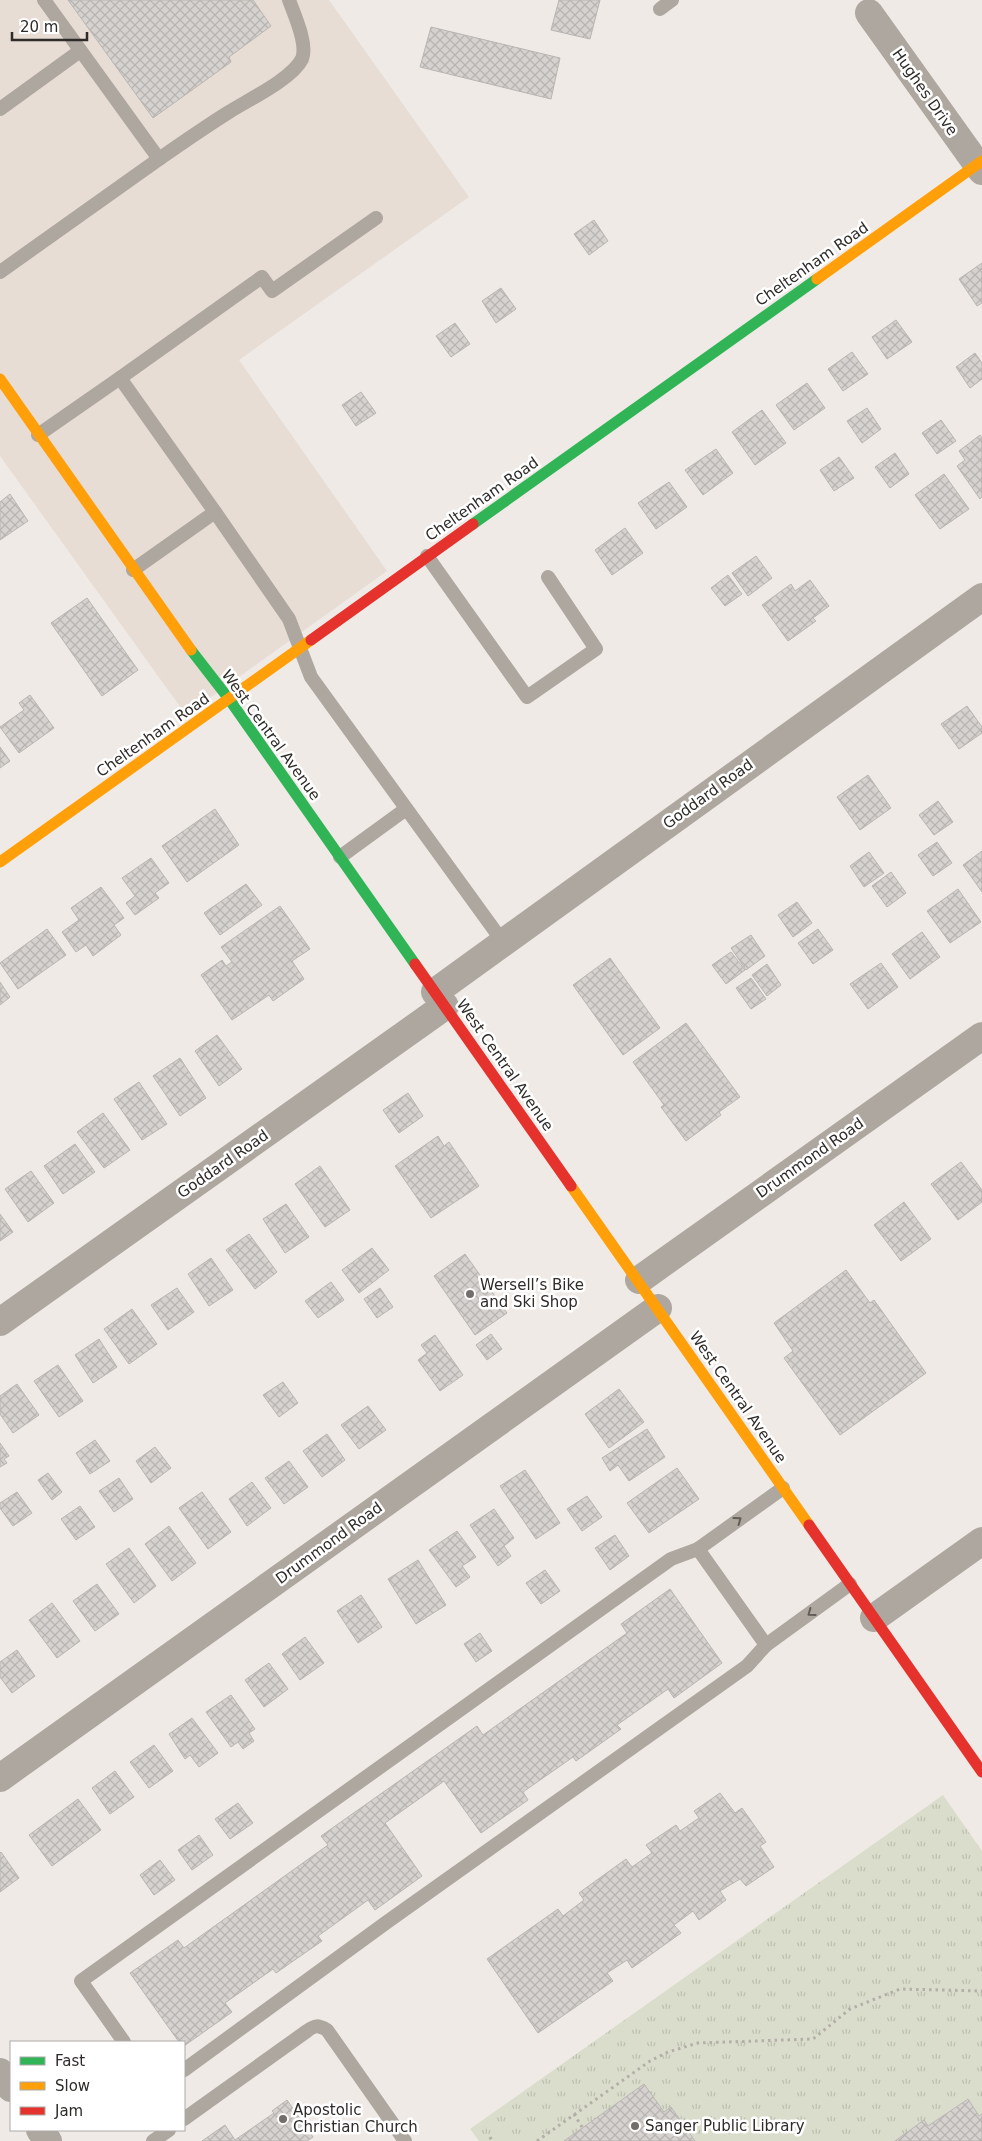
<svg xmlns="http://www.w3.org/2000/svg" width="982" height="2141" viewBox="0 0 982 2141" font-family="'DejaVu Sans',sans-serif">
  <defs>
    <pattern id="grass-tufts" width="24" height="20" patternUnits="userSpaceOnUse" patternTransform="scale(1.25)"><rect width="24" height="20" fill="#dbddcc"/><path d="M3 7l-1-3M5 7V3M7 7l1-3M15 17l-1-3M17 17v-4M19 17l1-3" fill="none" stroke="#bcbeaf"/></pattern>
    <pattern id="building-cross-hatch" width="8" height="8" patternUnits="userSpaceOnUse" patternTransform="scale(1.25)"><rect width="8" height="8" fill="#d6d2cf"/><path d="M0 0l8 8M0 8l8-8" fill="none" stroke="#b8b4b2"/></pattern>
  </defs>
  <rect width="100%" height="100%" fill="#efeae6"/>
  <!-- built -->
  <polygon fill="#e8ddd5" points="0,0 329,0 469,197 239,360 387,571 186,715 0,456"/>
  <!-- grass -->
  <polygon fill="url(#grass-tufts)" points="943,1795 982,1851 982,2114 979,2116 967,2099 928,2126 924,2120 895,2141 695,2141 671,2107 664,2112 644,2084 564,2141 479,2141 470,2129"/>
  <!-- building -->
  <g fill="url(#building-cross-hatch)" stroke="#b9b5b1">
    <polygon points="68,0 253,0 271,26 229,57 231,62 153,118"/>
    <polygon points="559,0 600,0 590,39 551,30"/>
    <polygon points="431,27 560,58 551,99 420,67"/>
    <polygon points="594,220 608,241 589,255 574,234"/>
    <polygon points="982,263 982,303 977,306 959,279"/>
    <polygon points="501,288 516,309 496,323 482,301"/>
    <polygon points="896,320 912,342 887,359 872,337"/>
    <polygon points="455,323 470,344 451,357 436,336"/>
    <polygon points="852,352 868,374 843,391 828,369"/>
    <polygon points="975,353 982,363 982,379 970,388 956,367"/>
    <polygon points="807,383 825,408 794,430 776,405"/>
    <polygon points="361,392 376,413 356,426 342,405"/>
    <polygon points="867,408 881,429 862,443 847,421"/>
    <polygon points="762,410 786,443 755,465 732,432"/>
    <polygon points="941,420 956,441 937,454 922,433"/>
    <polygon points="980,435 982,438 982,497 980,499 957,466 965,460 959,451"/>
    <polygon points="716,449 733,473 703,495 685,470"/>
    <polygon points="895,453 909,474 890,488 875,467"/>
    <polygon points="839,457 854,478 834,491 820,470"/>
    <polygon points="944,474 969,509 940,529 915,495"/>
    <polygon points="669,482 687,507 656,529 638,503"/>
    <polygon points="10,494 28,521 0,540 0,502"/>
    <polygon points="625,528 643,553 612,575 595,550"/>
    <polygon points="756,556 772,578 748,596 732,573"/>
    <polygon points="728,575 742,594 725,606 711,588"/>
    <polygon points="810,580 829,606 813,618 816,621 788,641 762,605 791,584 795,591"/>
    <polygon points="87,598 138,670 102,696 51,623"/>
    <polygon points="30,695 54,728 19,753 0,727 24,710 19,703"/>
    <polygon points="967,706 982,727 982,733 959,749 941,724"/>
    <polygon points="0,747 10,761 0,768"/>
    <polygon points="868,775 891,808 860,830 837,797"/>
    <polygon points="938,801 953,822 934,835 919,815"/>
    <polygon points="215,809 239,845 187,882 162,846"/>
    <polygon points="937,842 952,863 933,876 918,855"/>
    <polygon points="982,851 982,892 963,865"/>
    <polygon points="869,852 884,873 864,887 850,866"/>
    <polygon points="151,858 169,883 155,893 159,898 135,915 126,903 135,896 122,878"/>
    <polygon points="891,872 906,893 887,907 872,886"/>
    <polygon points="246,884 262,905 220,935 204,913"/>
    <polygon points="101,887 124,918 114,925 121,935 93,956 86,945 76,952 62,932 79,920 71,908"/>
    <polygon points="958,889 981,922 950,943 927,911"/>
    <polygon points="797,902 812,923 793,937 778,915"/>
    <polygon points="280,906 310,949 292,961 304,979 273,1001 269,995 232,1020 201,975 222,960 226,966 232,962 221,947"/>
    <polygon points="47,929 66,955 18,989 0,963"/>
    <polygon points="818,929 833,950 813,964 798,943"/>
    <polygon points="922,932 940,957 910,979 892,954"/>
    <polygon points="751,935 765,956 746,970 731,948"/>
    <polygon points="731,952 745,970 726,984 712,965"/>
    <polygon points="610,958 660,1028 623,1055 573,985"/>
    <polygon points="881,963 898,987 868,1009 850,984"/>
    <polygon points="767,964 781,985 767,996 752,975"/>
    <polygon points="751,978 766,999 751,1009 736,988"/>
    <polygon points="0,982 10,997 0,1005"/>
    <polygon points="686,1023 740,1097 719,1112 721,1115 686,1141 661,1107 664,1105 633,1062"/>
    <polygon points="217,1035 242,1069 219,1086 195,1051"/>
    <polygon points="180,1058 206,1098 180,1116 153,1076"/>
    <polygon points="139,1082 167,1124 142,1140 114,1099"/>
    <polygon points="408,1093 423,1116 399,1133 383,1110"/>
    <polygon points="103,1113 130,1150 104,1168 77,1132"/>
    <polygon points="438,1136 444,1146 449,1142 479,1186 431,1218 395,1166"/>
    <polygon points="75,1144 95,1172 63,1194 44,1166"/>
    <polygon points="961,1162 982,1190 982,1202 958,1220 931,1184"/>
    <polygon points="320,1166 350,1210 325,1227 295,1184"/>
    <polygon points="31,1171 54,1203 28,1222 5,1189"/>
    <polygon points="904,1202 931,1239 901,1261 874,1225"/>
    <polygon points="286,1204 309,1237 285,1253 263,1219"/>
    <polygon points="0,1214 13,1232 0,1241"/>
    <polygon points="249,1234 277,1272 255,1289 226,1250"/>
    <polygon points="372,1248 389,1270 359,1293 342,1270"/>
    <polygon points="465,1254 507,1313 475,1335 434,1276"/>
    <polygon points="211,1258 233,1290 209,1306 188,1274"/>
    <polygon points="846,1270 870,1303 874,1300 926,1373 840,1435 784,1358 793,1351 774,1323"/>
    <polygon points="331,1282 344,1300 318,1318 305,1301"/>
    <polygon points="177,1288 194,1312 168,1330 151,1305"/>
    <polygon points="380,1288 393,1307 377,1318 364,1299"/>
    <polygon points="132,1309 157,1344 129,1364 104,1329"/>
    <polygon points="491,1334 502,1349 487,1360 476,1345"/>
    <polygon points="435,1335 463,1375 440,1391 418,1360 427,1353 421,1345"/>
    <polygon points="99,1339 117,1367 93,1383 75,1355"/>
    <polygon points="58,1365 83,1401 59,1417 34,1381"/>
    <polygon points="283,1382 298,1403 279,1417 263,1395"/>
    <polygon points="17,1384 39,1415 13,1433 0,1414 0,1396"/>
    <polygon points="619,1389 644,1422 609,1448 585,1414"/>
    <polygon points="368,1406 386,1430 359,1449 341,1425"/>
    <polygon points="647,1429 665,1457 629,1481 618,1465 610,1471 602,1458"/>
    <polygon points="327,1434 345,1460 322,1477 303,1451"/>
    <polygon points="95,1440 110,1461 90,1474 76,1453"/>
    <polygon points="0,1443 9,1456 4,1459 7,1463 0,1467"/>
    <polygon points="155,1447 171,1468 151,1483 136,1461"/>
    <polygon points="289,1461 308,1487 284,1504 265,1478"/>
    <polygon points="677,1468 699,1499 649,1533 627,1503"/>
    <polygon points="525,1470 560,1523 536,1539 500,1486"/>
    <polygon points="48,1473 62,1492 52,1500 38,1480"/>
    <polygon points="119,1478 133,1499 114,1512 99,1491"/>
    <polygon points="252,1482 271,1508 247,1526 229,1499"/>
    <polygon points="17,1492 32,1513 13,1526 0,1508 0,1503"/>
    <polygon points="202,1492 231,1532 208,1549 179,1508"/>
    <polygon points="587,1496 602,1517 582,1531 567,1509"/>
    <polygon points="80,1506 95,1527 76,1540 61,1519"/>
    <polygon points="494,1509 514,1538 504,1546 511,1556 498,1566 470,1525"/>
    <polygon points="169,1526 196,1563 172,1581 145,1544"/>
    <polygon points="457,1531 476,1557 462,1566 470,1577 456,1587 429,1550"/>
    <polygon points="615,1535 629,1556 610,1570 595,1548"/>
    <polygon points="129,1548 156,1586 134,1603 106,1564"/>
    <polygon points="418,1560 446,1605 416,1624 388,1579"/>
    <polygon points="545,1570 560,1591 541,1604 526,1583"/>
    <polygon points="97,1584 119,1614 95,1631 73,1601"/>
    <polygon points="670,1589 722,1663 674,1698 668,1689 617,1725 621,1729 576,1761 573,1757 523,1792 528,1800 481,1833 444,1781 385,1823 422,1876 375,1910 368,1900 318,1936 322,1941 276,1973 273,1969 225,2003 232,2012 184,2046 184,2042 179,2042 130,1973 178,1940 184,1948 328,1845 321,1836 477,1726 483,1735 627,1633 621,1624"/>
    <polygon points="361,1595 382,1627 358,1643 337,1611"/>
    <polygon points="52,1603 80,1641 57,1658 29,1620"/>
    <polygon points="480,1633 492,1651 476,1662 464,1644"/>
    <polygon points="305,1637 324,1663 300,1680 282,1654"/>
    <polygon points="17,1650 35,1676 12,1693 0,1677 0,1662"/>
    <polygon points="269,1663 288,1689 264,1707 245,1680"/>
    <polygon points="231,1695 255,1729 249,1733 254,1741 243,1749 238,1742 231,1747 206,1712"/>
    <polygon points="192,1718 218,1753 199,1767 190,1755 185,1759 169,1734"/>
    <polygon points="154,1745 173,1771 149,1788 130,1762"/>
    <polygon points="115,1771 134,1797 110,1814 92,1788"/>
    <polygon points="720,1793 735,1813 742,1808 766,1842 760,1846 774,1867 746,1886 740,1879 720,1891 726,1900 699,1920 693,1911 674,1925 681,1933 632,1968 627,1960 607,1973 613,1981 538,2033 487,1959 558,1909 563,1916 584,1900 579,1893 626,1859 632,1867 652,1853 646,1845 676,1825 680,1831 699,1818 694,1811"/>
    <polygon points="78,1799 101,1830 52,1866 29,1835"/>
    <polygon points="238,1803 253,1823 230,1839 215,1819"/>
    <polygon points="199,1835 213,1855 192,1870 178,1850"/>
    <polygon points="1,1852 19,1878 0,1892 0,1853"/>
    <polygon points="160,1860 175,1880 154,1895 140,1875"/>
    <polygon points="644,2084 664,2112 671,2107 695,2141 564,2141"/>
    <polygon points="968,2099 979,2116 982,2114 982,2141 895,2141 924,2120 928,2126"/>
    <polygon points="287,2100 313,2137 307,2141 202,2141 225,2125 235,2140 274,2113 272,2111"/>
  </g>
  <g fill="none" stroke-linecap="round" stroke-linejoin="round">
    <!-- path -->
    <g stroke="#b3aea7" stroke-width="3" stroke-dasharray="2.5 4" stroke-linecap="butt">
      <polyline points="574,2114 582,2127"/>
      <polyline points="490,2137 492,2141"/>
      <polyline points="537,2141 650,2061 668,2052 698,2043 813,2039 850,2009 900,1989 982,1991"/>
    </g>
    <!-- lane -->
    <g stroke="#aea79f" stroke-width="14">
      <polyline points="660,9 672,0"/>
      <polyline points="0,109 80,51"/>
      <path d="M159 159C182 143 205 127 229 112 248 100 292 79 302 59 308 44 294 14 289 0"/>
      <polyline points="0,272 159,159 44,0"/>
      <polyline points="120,378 262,277 272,291 376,218"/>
      <polyline points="38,435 120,378 215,512"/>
      <polyline points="427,556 527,697 596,649 548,577"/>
      <polyline points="133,570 215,512 289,619 311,677 503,942"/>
      <polyline points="340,857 406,809"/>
      <polyline points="698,1549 766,1645"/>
      <polyline points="124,2042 81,1981 671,1559 698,1549 783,1488"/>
      <polyline points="184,2070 387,1922 747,1666 766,1645 850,1584"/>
      <path d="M184 2119 307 2031C315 2025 318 2025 327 2030L405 2141"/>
      <polyline points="153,2141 169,2130"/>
    </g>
    <!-- street -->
    <g stroke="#aea79f" stroke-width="28">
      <polyline points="869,13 982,171"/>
      <polyline points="435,992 982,597"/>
      <polyline points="639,1280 982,1036"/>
      <polyline points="0,1322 445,1006"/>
      <polyline points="874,1618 982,1541"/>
      <polyline points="0,1778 658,1308"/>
      <polyline points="0,2072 11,2088"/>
      <polyline points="40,2130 48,2141"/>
    </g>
    <!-- fast -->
    <g stroke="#30b455" stroke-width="11">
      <polyline points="473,524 817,279"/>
      <polyline points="191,650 229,699 415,964"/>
    </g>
    <!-- slow -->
    <g stroke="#ff9f0a" stroke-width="11">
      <polyline points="817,279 982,161"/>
      <polyline points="0,379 191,650"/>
      <polyline points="0,862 311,640"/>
      <polyline points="571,1186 809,1525"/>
    </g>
    <!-- jam -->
    <g stroke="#e5322d" stroke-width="11">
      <polyline points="311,640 473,524"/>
      <polyline points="415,964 571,1186"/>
      <polyline points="809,1525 982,1772"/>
    </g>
  </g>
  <!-- one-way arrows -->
  <defs><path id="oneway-chevron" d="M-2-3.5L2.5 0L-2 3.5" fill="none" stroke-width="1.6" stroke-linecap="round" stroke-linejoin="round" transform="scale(1.25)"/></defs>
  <g stroke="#615d58">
    <use href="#oneway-chevron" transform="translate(738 1520) rotate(-36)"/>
    <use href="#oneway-chevron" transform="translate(811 1613) rotate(144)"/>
  </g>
  <!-- markers -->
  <g fill="#726e6a" stroke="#fff" stroke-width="2">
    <circle cx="470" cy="1294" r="5"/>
    <circle cx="283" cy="2119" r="5"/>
    <circle cx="635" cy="2126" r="5"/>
  </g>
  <g text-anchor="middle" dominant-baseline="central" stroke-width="5" stroke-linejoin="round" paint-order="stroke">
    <!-- street labels -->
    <g font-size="15" fill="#2e2b28" stroke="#fff">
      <text transform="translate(925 92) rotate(55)">Hughes Drive</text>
      <text transform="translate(812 264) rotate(-35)">Cheltenham Road</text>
      <text transform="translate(482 499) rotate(-35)">Cheltenham Road</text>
      <text transform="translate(153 735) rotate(-35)">Cheltenham Road</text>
      <text transform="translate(271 735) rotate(54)">West Central Avenue</text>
      <text transform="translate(708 794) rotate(-36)">Goddard Road</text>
      <text transform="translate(505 1065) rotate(55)">West Central Avenue</text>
      <text transform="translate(810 1158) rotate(-35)">Drummond Road</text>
      <text transform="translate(223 1164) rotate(-35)">Goddard Road</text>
      <text transform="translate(738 1397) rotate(55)">West Central Avenue</text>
      <text transform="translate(329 1543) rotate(-36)">Drummond Road</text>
    </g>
    <!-- poi labels -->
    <g font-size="15" fill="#2e2b28" stroke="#fff" text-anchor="start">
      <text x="480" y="1285">Wersell’s Bike<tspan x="480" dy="17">and Ski Shop</tspan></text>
      <text x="293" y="2110">Apostolic<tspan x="293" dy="17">Christian Church</tspan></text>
      <text x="645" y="2126">Sanger Public Library</text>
    </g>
  </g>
  <!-- legend -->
  <rect x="10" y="2041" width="175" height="90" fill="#ffffff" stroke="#abaaa9"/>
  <rect x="20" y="2057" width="25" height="8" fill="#30b455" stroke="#abaaa9"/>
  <text x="55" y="2066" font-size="15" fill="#2e2b28">Fast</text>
  <rect x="20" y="2082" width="25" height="8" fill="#ff9f0a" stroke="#abaaa9"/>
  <text x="55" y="2091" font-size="15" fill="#2e2b28">Slow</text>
  <rect x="20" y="2107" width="25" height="8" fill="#e5322d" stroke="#abaaa9"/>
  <text x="55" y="2116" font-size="15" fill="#2e2b28">Jam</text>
  <!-- scale -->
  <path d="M12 32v8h75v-8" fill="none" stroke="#2e2b28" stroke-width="2.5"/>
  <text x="20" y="32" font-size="15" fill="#2e2b28" stroke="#ffffff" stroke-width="4" paint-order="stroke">20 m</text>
</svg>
